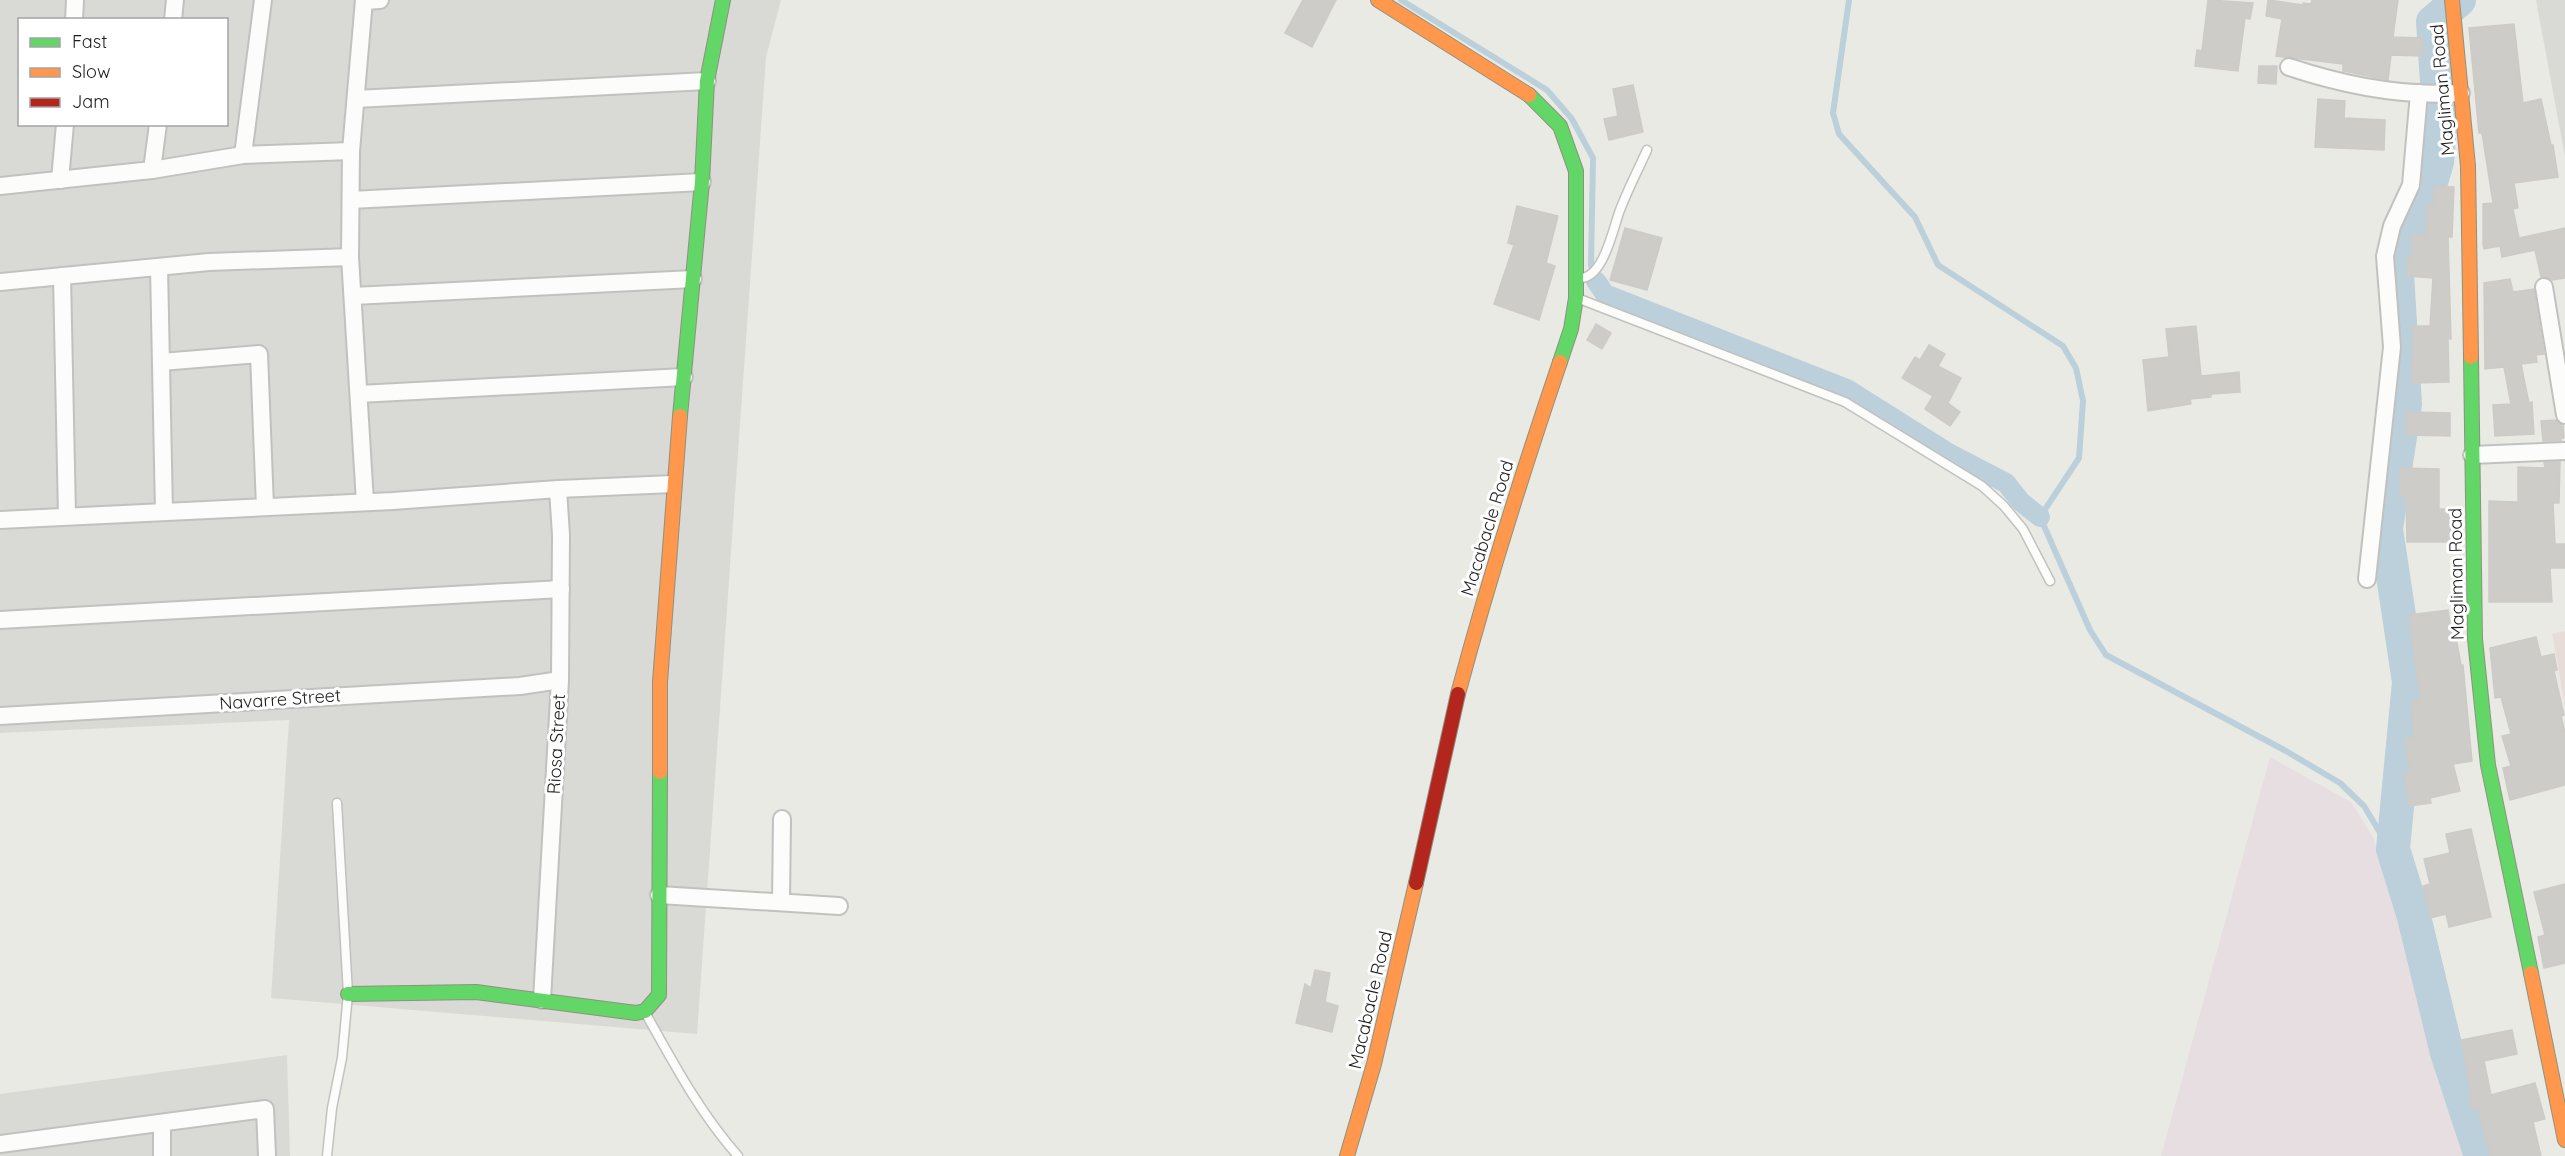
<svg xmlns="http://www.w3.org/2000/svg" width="2565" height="1156" viewBox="0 0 2565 1156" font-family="Quicksand,sans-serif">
  <rect width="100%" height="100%" fill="#eaeae5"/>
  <!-- residential -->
  <g fill="#d9d9d6" fill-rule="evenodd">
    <path d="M0 0H781L766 57 697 1034 271 998 289 720 0 733ZM20 20H226V124H20Z"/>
    <polygon points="2536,0 2565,0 2565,157"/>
    <polygon points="287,1055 290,1156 0,1156 0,1094"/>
  </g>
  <!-- commercial -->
  <polygon fill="#e7dcd7" points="2565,631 2565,705 2552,634"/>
  <!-- industrial -->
  <polygon fill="#e7dee2" points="2270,757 2351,802 2373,837 2473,1156 2161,1156"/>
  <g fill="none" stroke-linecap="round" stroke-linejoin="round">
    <!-- stream -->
    <g stroke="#bbd0da" stroke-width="6">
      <polyline points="1401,0 1547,90 1572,119 1593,158 1591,265 1596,281"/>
      <polyline points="1849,0 1833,113 1839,134 1915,217 1938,265 2063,346 2076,368 2083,401 2079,458 2040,517 2090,630 2106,655 2286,751 2340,783 2364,806 2382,836 2393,849"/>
      <polyline points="1847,389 1907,428"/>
    </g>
    <!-- canal -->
    <polyline stroke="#bbd0da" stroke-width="20" points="1596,281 1605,294 1847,389 1950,454 2006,483 2021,502 2040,517"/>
    <!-- river -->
    <polyline stroke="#bbd0da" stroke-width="34" points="2459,0 2433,22 2440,126 2437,162 2427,195 2396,258 2405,404 2386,529 2409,682 2393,849 2414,917 2447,1053 2481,1156"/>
  </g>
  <!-- building -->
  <g fill="#cdccc8" stroke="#cdcbc7" stroke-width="1.5">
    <polygon points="1303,0 1336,0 1312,47 1285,33"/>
    <polygon points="2208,0 2253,3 2250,19 2245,18 2238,71 2195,66 2197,50 2202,51"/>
    <polygon points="2268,0 2303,5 2303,3 2311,4 2312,0 2398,0 2393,37 2423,38 2422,56 2391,55 2388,80 2343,71 2343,64 2276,56 2282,19 2266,16"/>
    <polygon points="2514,24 2523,103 2541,99 2551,145 2553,145 2558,177 2514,183 2518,208 2513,209 2519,238 2565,228 2565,278 2552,280 2541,277 2535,250 2502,257 2500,246 2484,249 2483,245 2483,204 2493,203 2482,133 2479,133 2469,28"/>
    <polygon points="2259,66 2277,66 2276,84 2258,83"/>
    <polygon points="1633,85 1643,132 1609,140 1604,119 1618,116 1613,89"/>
    <polygon points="2318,99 2345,101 2344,118 2385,120 2384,150 2315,147"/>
    <polygon points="2434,186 2454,187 2452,237 2448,237 2451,339 2448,339 2449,382 2412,383 2413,326 2430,326 2433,278 2407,276 2408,257 2411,258 2413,234 2426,235 2427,204 2433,205"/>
    <polygon points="1517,206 1558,216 1546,263 1555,266 1539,320 1494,304 1514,245 1508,243"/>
    <polygon points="1625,228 1662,238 1647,290 1610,280"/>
    <polygon points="2510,279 2513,292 2534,289 2544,354 2536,355 2537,362 2521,364 2529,403 2532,402 2534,434 2495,436 2493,405 2511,404 2504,367 2485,369 2484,283"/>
    <polygon points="1596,324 1611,333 1602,349 1587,340"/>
    <polygon points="2196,326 2201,376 2239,372 2240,392 2211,394 2211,397 2190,399 2191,404 2148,411 2143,360 2169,357 2166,329"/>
    <polygon points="1929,345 1945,354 1938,366 1961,378 1948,403 1960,412 1950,426 1925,409 1933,396 1902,378 1915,357 1920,360"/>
    <polygon points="2407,412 2450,413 2450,436 2406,435"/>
    <polygon points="2556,420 2563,425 2564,438 2561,438 2561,441 2543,441 2541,421"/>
    <polygon points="2544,462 2560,462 2559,503 2553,503 2555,544 2565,544 2565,568 2550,568 2552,602 2489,602 2489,501 2518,502 2518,467 2545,468"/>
    <polygon points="2400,468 2439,469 2439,509 2454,509 2454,542 2407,542 2406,496 2400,496"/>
    <polygon points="2448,610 2452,638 2456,638 2461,665 2463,665 2472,761 2453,764 2460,791 2430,798 2431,803 2409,806 2404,772 2409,771 2405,738 2414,737 2411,702 2420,700 2409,615"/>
    <polygon points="2536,637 2541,657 2554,654 2557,670 2554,671 2564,715 2561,716 2565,732 2565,785 2510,800 2503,768 2511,766 2502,736 2511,734 2501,697 2495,698 2490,648"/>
    <polygon points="2471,829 2491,917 2449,927 2446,914 2430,918 2423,886 2430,884 2424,859 2450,853 2446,834"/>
    <polygon points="2565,884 2565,963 2544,968 2538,937 2545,935 2534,892"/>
    <polygon points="1315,970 1330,973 1325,1002 1338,1006 1332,1032 1296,1023 1305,984 1311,988"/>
    <polygon points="2512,1030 2517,1054 2484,1061 2491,1095 2535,1083 2545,1119 2533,1122 2541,1156 2490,1156 2478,1108 2473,1110 2469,1096 2471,1095 2461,1040"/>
  </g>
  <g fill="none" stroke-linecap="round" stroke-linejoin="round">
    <defs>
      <g id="lane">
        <path d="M1580 278C1604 278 1613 228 1620 210 1628 189 1638 170 1647 150"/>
        <polyline points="1577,298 1845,402 1982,486 2004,506 2023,529 2050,581"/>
        <path d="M646 1014C674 1064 700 1113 738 1156"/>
        <polyline points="327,1156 332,1108 342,1058 348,994 337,803"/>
      </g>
      <g id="street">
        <polyline points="364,0 351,151 350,257 365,502"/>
        <polyline points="364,1 380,0"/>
        <polyline points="74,20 75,0"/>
        <polyline points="173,20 175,0"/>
        <path d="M2289 67C2343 85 2403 97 2461 93"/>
        <polyline points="356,99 707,81"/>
        <polyline points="243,155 263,0"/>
        <polyline points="152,170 158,124"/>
        <polyline points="60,180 65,124"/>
        <polyline points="0,186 152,170 243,155 351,151"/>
        <polyline points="351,200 702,182"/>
        <polyline points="159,267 164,512"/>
        <polyline points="62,276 67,516"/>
        <polyline points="0,282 209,262 350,257"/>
        <polyline points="2544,287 2565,415"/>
        <polyline points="353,296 693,279"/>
        <polyline points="161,362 259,354 265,507"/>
        <polyline points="359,394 684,377"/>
        <polyline points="2472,455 2565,451"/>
        <polyline points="0,520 393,501 558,489 673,484"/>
        <polyline points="2367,579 2392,347 2385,256 2392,226 2411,185 2419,93"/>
        <polyline points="0,620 561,589"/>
        <polyline points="0,716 520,686 560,680"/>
        <polyline points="659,895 839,906"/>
        <polyline points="781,902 782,819"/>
        <polyline points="542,1000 560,680 561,535 558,489"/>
        <polyline points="162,1123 162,1156"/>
        <polyline points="0,1144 265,1109 267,1156"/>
      </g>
      <g id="fast">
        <polyline points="1529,95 1560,126 1576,171 1576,298 1571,329 1560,362"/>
        <polyline points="2471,357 2475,639 2488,765 2531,973"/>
        <polyline points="680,416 702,182 707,81 723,0"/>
        <polyline points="348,994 476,992 636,1013 645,1011 659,995 660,772"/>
      </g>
      <g id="slow">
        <polyline points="1378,0 1529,95"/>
        <polyline points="2452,0 2468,166 2471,357"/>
        <path d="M1458 694C1488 582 1523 471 1560 362"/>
        <polyline points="660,772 660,682 680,416"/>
        <polyline points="2531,973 2565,1140"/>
        <polyline points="1347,1156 1374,1064 1416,883"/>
      </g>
      <polyline id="jam" points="1416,883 1458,694"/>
    </defs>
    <!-- lane casing -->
    <use href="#lane" stroke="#c1c1bf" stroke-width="11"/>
    <!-- street casing -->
    <use href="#street" stroke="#c1c1bf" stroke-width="20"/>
    <!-- fast casing -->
    <use href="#fast" stroke="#8e927f" stroke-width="16"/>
    <!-- slow casing -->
    <use href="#slow" stroke="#8e927f" stroke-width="16"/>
    <!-- jam casing -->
    <use href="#jam" stroke="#8e927f" stroke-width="16"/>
    <!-- lane -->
    <use href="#lane" stroke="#fcfcfb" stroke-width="8"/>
    <!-- street -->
    <use href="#street" stroke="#fcfcfb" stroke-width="16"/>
    <!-- fast -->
    <use href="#fast" stroke="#63d668" stroke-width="14"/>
    <!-- slow -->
    <use href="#slow" stroke="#ff974d" stroke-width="14"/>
    <!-- jam -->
    <use href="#jam" stroke="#b3261e" stroke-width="14"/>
  </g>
  <g text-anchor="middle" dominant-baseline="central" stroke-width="6" stroke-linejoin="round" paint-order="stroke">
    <!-- street labels -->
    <g font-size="18" fill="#1c1c1c" stroke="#fff">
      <text transform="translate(2442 90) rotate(-95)">Magliman Road</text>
      <text transform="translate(1487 528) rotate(-73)">Macabacle Road</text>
      <text transform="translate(2456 574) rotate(-91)">Magliman Road</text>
      <text transform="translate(280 699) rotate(-4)">Navarre Street</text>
      <text transform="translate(556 744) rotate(-87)">Riosa Street</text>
      <text transform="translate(1370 1000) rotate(-77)">Macabacle Road</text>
    </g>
  </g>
  <!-- legend -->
  <rect x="18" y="18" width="210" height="108" fill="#ffffff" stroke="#a4a4a4" stroke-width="1.5"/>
  <rect x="30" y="38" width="30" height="9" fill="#63d668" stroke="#a4a4a4" stroke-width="1.5"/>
  <text x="72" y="48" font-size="18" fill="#1c1c1c">Fast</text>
  <rect x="30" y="68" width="30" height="9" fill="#ff974d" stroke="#a4a4a4" stroke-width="1.5"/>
  <text x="72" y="78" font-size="18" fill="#1c1c1c">Slow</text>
  <rect x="30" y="98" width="30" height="9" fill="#b3261e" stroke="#a4a4a4" stroke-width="1.5"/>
  <text x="72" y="108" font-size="18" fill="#1c1c1c">Jam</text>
</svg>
